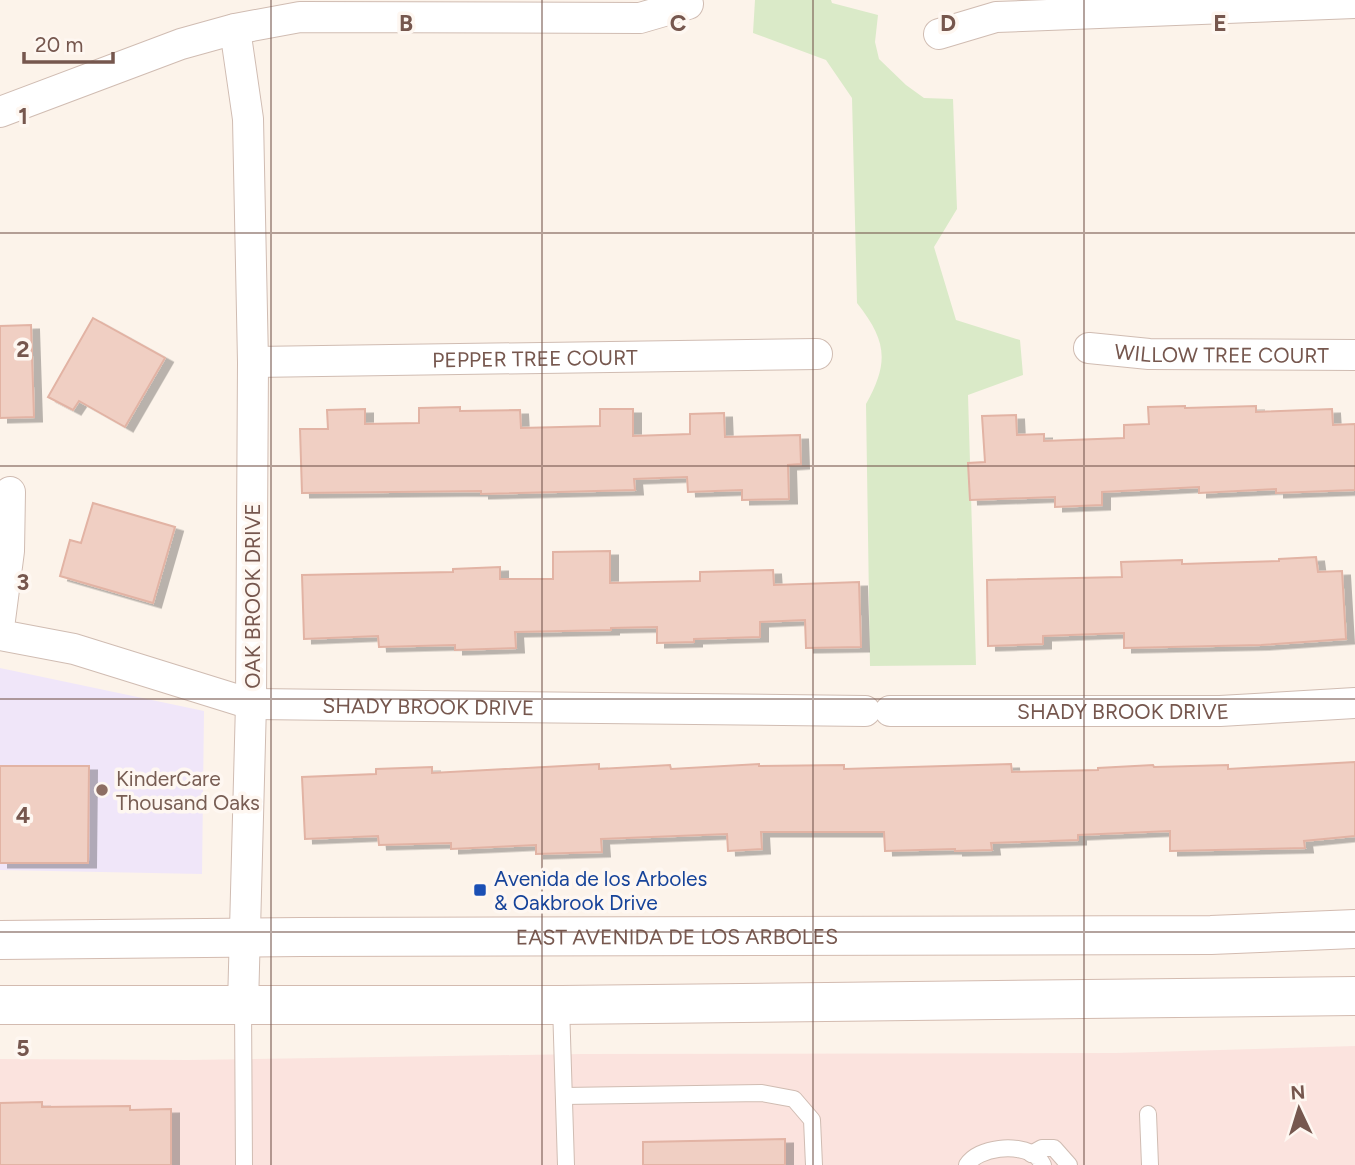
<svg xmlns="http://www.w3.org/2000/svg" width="1355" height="1165" viewBox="0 0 1355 1165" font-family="Figtree,sans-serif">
  <defs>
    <filter id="shadow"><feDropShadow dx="8" dy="4.5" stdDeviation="0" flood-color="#0004"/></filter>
  </defs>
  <rect width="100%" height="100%" fill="#fcf3ea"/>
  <!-- commercial -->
  <polygon fill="#fbe3de" points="1355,1046 1355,1165 0,1165 0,1059 188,1060 582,1054 1116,1053"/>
  <!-- education -->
  <polygon fill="#f0e6f9" points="0,668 204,711 202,874 0,870"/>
  <!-- green -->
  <path fill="#daeac8" d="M755 0H831L832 3 878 15 875 42 879 59 906 85 924 98 953 99 957 209 934 247 956 320 1020 340 1023 375 968 395 976 665 870 666 866 404C890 361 886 340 857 303L852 98 826 60 753 33Z"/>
  <!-- building -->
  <g fill="#f0cfc3" stroke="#e2b3a4" stroke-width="2" filter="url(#shadow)">
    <polygon points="93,318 165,358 125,427 79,401 73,410 48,397"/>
    <polygon points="31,325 34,417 0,418 0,326"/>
    <polygon points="1185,406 1185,408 1256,406 1256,412 1332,409 1333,425 1355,424 1355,490 1276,493 1276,489 1199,493 1199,487 1102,492 1102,505 1055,507 1055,497 970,500 968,463 985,462 982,416 1016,415 1017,435 1044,434 1044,441 1124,438 1124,425 1149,424 1148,407"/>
    <polygon points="460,407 460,411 520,410 521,428 600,426 600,409 633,409 633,436 690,434 690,414 724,413 725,437 800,435 801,464 788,465 789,499 742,500 742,490 688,492 687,477 634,479 635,490 481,494 481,491 302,493 300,429 328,429 327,410 365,409 365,424 419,423 419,408"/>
    <polygon points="93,503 175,527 153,603 60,576 70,540 81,543"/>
    <polygon points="610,551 610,583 700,581 700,572 773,570 774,585 859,582 861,647 806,648 805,620 760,622 760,637 694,639 694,642 657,643 657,627 611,628 611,630 515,632 516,648 455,650 455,645 379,647 378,636 304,639 302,575 453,572 453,569 500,567 500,579 553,579 553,552"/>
    <polygon points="1316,557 1318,572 1342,571 1346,639 1261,645 1124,648 1124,633 1043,636 1043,644 988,646 987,580 1122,577 1121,562 1182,560 1182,564 1279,561 1279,559"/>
    <polygon points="1355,762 1355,836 1304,841 1305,848 1170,851 1170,831 1078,835 1078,840 991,843 992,850 955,851 955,849 885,851 884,832 761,832 762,849 728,851 727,834 601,839 602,852 536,854 536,845 451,849 451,843 379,845 378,836 305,839 302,777 376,774 376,769 432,767 432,773 599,764 599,769 670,765 671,769 759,764 759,766 844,765 844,769 1011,764 1012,772 1098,770 1098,768 1153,765 1154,767 1228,765 1228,769"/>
    <polygon points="0,766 89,766 88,863 0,863"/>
    <polygon points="42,1102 42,1107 130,1106 130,1110 171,1109 171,1165 0,1165 0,1103"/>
    <polygon points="785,1139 785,1165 643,1165 643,1142"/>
  </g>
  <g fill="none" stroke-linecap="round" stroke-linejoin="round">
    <defs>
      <g id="lane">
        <polyline points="243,1005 244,1165"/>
        <polyline points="561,1005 566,1165"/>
        <polyline points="564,1096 762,1093 794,1099 812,1120 814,1165"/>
        <polyline points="1148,1114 1150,1165"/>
        <polyline points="1031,1154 1042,1148 1054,1148 1069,1165"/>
        <path d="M967 1165C978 1147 1019 1143 1036 1156 1037 1156 1043 1164 1043 1165"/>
      </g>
      <g id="street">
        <polyline points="235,29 248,119 253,362 251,704 243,1005"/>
        <polyline points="939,34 996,17 1355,3"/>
        <polyline points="0,112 181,44 235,29 300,17 640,18 688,4"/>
        <path id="s1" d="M1089 348 1149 354 1355 355"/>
        <path id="s2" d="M253 362 817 354"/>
        <polyline points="0,620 9,551 10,492"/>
        <path id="s3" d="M0 635 74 649 251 704 865 711"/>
        <path id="s4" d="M890 711H1220L1355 703"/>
      </g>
      <g id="secondary">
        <path id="s5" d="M0 940 301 937 1211 935 1355 929"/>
        <polyline points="0,1005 561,1005 1355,996"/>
      </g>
    </defs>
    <!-- lane casing -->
    <use href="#lane" stroke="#d0bcb2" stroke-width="18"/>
    <!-- street casing -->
    <use href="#street" stroke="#d0bcb2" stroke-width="32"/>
    <!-- secondary casing -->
    <use href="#secondary" stroke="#d3bbb0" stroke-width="40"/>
    <!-- lane -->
    <use href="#lane" stroke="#fff" stroke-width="16"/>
    <!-- street -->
    <use href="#street" stroke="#fff" stroke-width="30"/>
    <!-- secondary -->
    <use href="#secondary" stroke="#fff" stroke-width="38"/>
  </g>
  <!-- grid -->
  <path fill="none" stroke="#76574e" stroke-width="2" stroke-opacity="0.55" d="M271 0V1165M542 0V1165M813 0V1165M1084 0V1165M0 233H1355M0 466H1355M0 699H1355M0 932H1355"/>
  <!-- markers -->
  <circle fill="#8d6e63" stroke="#fef7f1" stroke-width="2.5" cx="102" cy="790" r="7"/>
  <rect fill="#1a4fb4" stroke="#fef7f1" stroke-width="2.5" x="473" y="883" width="14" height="14" rx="3.5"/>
  <g text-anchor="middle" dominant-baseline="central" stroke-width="7" stroke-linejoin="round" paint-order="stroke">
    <!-- street labels -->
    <g font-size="21" fill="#76574e" stroke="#fef7f1">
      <text stroke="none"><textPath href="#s1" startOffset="133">WILLOW TREE COURT</textPath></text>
      <text stroke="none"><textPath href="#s2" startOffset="282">PEPPER TREE COURT</textPath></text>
      <text transform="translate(252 596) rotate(-90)">OAK BROOK DRIVE</text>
      <text stroke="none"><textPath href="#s3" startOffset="438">SHADY BROOK DRIVE</textPath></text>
      <text stroke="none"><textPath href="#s4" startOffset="233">SHADY BROOK DRIVE</textPath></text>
      <text stroke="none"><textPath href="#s5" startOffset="677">EAST AVENIDA DE LOS ARBOLES</textPath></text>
    </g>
    <!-- education labels -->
    <g font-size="21" fill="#785e54" stroke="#fef7f1" text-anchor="start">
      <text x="116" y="778">KinderCare<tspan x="116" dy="24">Thousand Oaks</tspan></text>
    </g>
    <!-- transit labels -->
    <g font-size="21" fill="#164399" stroke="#fef7f1" text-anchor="start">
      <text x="494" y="878">Avenida de los Arboles<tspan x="494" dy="24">&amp; Oakbrook Drive</tspan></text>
    </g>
  </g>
  <g font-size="23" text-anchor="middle" font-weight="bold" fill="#76574e" stroke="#fef7f1" stroke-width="7" stroke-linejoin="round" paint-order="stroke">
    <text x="406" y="31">B</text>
    <text x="678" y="31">C</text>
    <text x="948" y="31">D</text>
    <text x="1220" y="31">E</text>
    <text x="23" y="124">1</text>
    <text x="23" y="357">2</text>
    <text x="23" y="590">3</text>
    <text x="23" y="823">4</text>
    <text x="23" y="1056">5</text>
  </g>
  <!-- north arrow -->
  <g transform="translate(1299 1109) rotate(356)" stroke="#fef7f1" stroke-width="5" paint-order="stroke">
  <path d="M0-5L12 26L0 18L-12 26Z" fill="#76574e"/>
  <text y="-10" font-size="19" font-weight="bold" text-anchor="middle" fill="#76574e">N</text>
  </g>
  <!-- scale -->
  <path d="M24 52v10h89v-10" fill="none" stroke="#76574e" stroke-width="3.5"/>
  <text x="35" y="52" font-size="21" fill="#76574e" stroke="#fef7f1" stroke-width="5" paint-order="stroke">20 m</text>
</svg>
